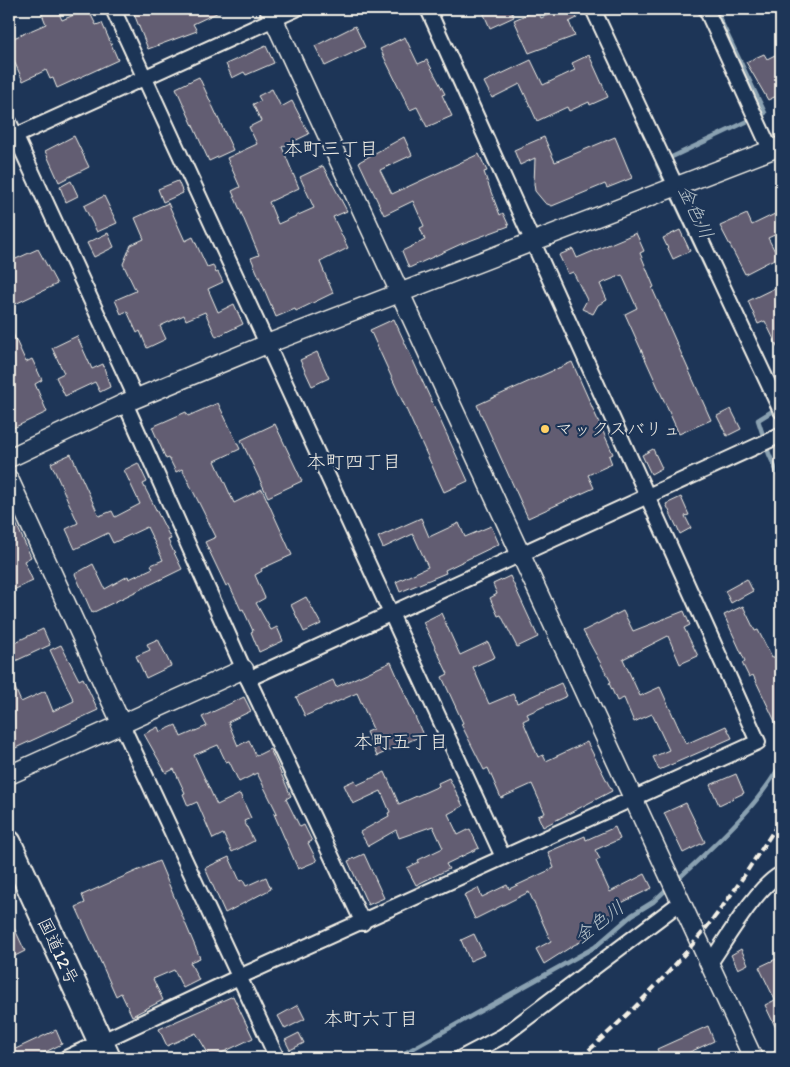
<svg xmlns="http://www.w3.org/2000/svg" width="790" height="1067" viewBox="0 0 790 1067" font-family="Itim,'Klee One',sans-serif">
  <rect width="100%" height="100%" fill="#1d3557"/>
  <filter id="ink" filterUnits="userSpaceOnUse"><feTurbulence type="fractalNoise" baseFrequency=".02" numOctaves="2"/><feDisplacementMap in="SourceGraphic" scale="10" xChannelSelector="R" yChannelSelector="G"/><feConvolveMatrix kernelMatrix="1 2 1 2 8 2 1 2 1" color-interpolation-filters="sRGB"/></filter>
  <g filter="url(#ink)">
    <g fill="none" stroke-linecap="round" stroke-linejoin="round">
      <!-- stream -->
      <g stroke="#8aa1b1" stroke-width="4.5">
        <polyline points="667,186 657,164 765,113 715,9"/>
        <polyline points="671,193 710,276"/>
        <polyline points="772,405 774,410 758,420 769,454 781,481"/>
        <path d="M675 882C714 845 754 811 781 764"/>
        <polyline points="396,1058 595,947 632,915 653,902 669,887"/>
      </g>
    </g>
    <!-- building -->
    <g fill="#625d72" stroke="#f4f1e8">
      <polygon points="40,9 57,9 62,20 88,9 96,25 102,23 118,60 57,88 53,78 50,79 46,70 23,81 9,50 9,40 46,24"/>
      <polygon points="145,9 225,9 193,24 197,31 148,49 134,14"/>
      <polygon points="491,9 510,9 514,17 490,28 483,12"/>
      <polygon points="562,9 573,9 577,18 569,22 575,36 529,53 514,20 537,10 541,18"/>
      <polygon points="355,26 365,47 325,66 315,46"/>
      <polygon points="405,37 418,64 427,60 445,94 442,95 452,116 427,127 417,107 410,110 380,49"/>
      <polygon points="266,46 274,63 246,75 244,72 232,78 226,64"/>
      <polygon points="781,52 781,94 768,100 746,62 764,54 767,59"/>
      <polygon points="589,55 608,97 590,105 589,102 569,111 567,107 537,121 520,84 492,98 484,82 531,60 543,85 575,70 572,63"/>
      <polygon points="199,77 233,150 209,161 176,88"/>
      <polygon points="272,89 281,107 292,101 309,134 282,147 299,188 269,202 278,224 314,208 300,177 323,166 347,211 333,217 348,248 320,262 333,293 296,311 295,309 276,317 251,258 259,255 232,191 240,187 227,158 257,144 249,127 261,121 253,104 261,101 258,96"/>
      <polygon points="74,136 89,167 59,182 45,151"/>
      <polygon points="404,137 412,155 380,170 392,194 479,154 487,171 484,172 491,192 500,215 503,213 509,226 461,244 409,268 402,251 425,240 420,228 424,226 413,201 384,215 359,162"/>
      <polygon points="544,137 555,162 615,137 632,178 607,188 605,184 552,206 545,203 535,191 534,184 535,158 520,165 514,150"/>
      <polygon points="71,181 78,196 66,202 60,187"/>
      <polygon points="178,181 183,193 163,202 158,189"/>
      <polygon points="104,196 117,223 97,232 84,206"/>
      <polygon points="168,203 185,241 193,237 207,267 213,265 216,273 218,272 223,282 208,289 218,312 234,304 243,324 216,337 205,312 186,320 184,315 160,326 166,339 147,348 140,331 137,333 127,311 121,314 115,300 136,291 123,264 131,245 144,239 135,218"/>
      <polygon points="781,211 781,232 768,238 778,257 745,274 720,226 747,214 752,225"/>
      <polygon points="680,230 690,251 673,259 663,238"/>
      <polygon points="108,233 114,247 94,257 87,243"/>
      <polygon points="636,233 644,251 640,253 654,287 652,288 711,420 679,434 625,314 637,308 622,275 600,284 607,300 598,305 593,314 582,309 587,300 573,272 568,274 559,255 573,249 577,258"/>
      <polygon points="38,249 57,284 9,307 9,262"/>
      <polygon points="781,285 781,354 765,321 758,324 748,301"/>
      <polygon points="394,319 468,481 444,492 370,330"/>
      <polygon points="9,325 26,362 32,359 42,380 35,384 47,412 9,430"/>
      <polygon points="77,336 92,369 103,364 110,387 100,392 95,382 65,396 56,377 64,373 52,348"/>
      <polygon points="317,352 329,378 312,386 300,360"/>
      <polygon points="572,362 613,454 609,456 612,464 588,475 594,488 528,518 477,405"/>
      <polygon points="218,403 240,449 215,461 234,503 262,489 292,555 261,569 262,571 255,575 265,598 256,603 271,630 277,627 283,641 259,652 251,632 253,631 243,609 241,610 229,584 226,586 205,542 216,537 182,469 176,472 169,458 166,459 152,427 186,412 188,416"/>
      <polygon points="731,409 741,429 727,436 717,416"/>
      <polygon points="275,424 302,481 268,497 241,440"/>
      <polygon points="653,449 662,468 651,474 642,455"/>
      <polygon points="71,454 99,516 112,511 115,517 140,504 124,470 138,463 147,482 143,484 171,539 168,540 182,569 92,613 75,574 93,564 105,589 128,576 129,579 153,568 151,565 163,560 147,527 113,543 108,533 75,549 66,529 78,523 51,463"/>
      <polygon points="681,497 689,515 685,516 691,528 680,534 666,504"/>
      <polygon points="9,508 31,557 24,561 33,581 9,592"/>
      <polygon points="421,518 429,537 459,523 465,537 491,526 499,544 445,570 446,573 400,592 396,582 428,567 413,534 383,548 378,537"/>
      <polygon points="510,576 538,637 517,647 501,615 498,616 490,598 497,594 493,584"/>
      <polygon points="747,579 753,591 731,603 725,591"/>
      <polygon points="306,597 321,624 304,632 291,605"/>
      <polygon points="743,606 755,631 758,630 772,658 781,653 781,734 753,675 749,677 742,663 745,661 724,615"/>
      <polygon points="623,611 633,631 684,611 690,625 684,628 698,656 680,664 668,636 623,659 640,696 660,687 686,744 726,726 732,738 659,770 653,757 669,750 652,714 634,722 624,698 617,701 609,683 611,682 583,631"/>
      <polygon points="441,613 460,655 488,642 495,657 473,667 489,704 513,694 517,703 561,683 567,696 527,714 529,718 523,721 538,757 543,755 546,761 587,742 612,791 543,827 538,816 545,813 532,784 501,798 488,768 484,770 461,724 463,723 442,677 448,674 423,622"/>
      <polygon points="43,629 50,645 9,664 9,645"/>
      <polygon points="158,639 171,666 146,678 136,656 150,650 147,644"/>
      <polygon points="61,645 79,680 83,678 98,710 9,751 9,674 21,702 45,691 53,711 74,701 50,650"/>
      <polygon points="391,662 423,735 377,756 366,732 373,729 357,693 305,716 296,697 333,680 336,687"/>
      <polygon points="244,697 251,711 228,722 238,746 249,740 256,756 270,749 291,796 286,799 300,827 304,825 312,841 308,843 317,861 298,869 274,814 277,813 257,773 239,782 229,761 226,762 218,745 194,755 217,805 240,794 251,818 244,821 254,841 232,852 223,834 213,839 197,802 188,806 183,794 185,793 174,769 166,773 144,734 158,727 160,732 176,725 181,737 207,726 202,717"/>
      <polygon points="385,772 399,804 439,786 438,783 449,778 463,806 448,814 458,835 470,829 479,848 446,864 449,869 416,885 407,868 419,862 418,860 443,848 433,826 399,838 396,830 368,846 360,832 389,816 388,813 390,812 381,791 353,804 344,785 355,780 357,785"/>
      <polygon points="736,774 744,793 719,805 710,785"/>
      <polygon points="686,803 705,842 683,853 664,813"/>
      <polygon points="615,827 620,839 595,850 600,859 596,861 610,892 645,874 652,888 613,907 616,914 589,926 593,936 574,945 544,964 536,949 551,941 529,892 475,919 464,895 478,888 482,897 507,885 509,889 554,868 548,852 585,836 586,840"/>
      <polygon points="364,854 384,898 368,905 348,861"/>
      <polygon points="229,857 240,881 243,880 246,886 266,877 271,889 225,913 205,868"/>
      <polygon points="159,861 200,958 190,962 199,980 183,988 174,970 153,979 163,1000 132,1016 121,993 116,996 76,907 85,903 82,895"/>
      <polygon points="9,917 25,951 9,959"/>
      <polygon points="474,934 484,955 470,961 461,940"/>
      <polygon points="741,949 748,964 738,969 731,955"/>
      <polygon points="778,958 781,964 781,1039 765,1005 775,1000 759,967"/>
      <polygon points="233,996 253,1038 211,1058 196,1033 167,1046 159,1029"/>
      <polygon points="298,1005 305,1019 285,1029 278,1016"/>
      <polygon points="708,1026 714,1041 677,1058 661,1058 657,1049"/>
      <polygon points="56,1030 62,1044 33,1058 9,1058 9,1052"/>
      <polygon points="299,1033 304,1043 290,1050 285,1040"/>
    </g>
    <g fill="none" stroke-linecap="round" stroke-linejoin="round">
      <defs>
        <g id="minor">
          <polyline points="113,9 503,857"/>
          <polyline points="593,9 781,411"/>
          <polyline points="706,9 771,151"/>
          <polyline points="9,122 136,398"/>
          <polyline points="9,139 296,9"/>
          <polyline points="125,403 248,679 363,923"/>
          <polyline points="248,679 781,435"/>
          <polyline points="122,725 277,1058"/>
          <path d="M710 963C726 940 757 886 781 874"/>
          <polyline points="66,1058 239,977 758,742 428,9"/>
          <polyline points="461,1058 503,1036 681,902"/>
          <polyline points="780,1058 781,1058"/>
        </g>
        <g id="tertiary">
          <polyline points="269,9 753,1058"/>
          <polyline points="9,458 125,403 267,344 781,146"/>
          <polyline points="9,479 122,725"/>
          <polyline points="9,775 244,669"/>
        </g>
        <polyline id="trunk" points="9,843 108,1058"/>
      </defs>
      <!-- minor casing -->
      <use href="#minor" stroke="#f4f1e8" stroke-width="18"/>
      <!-- tertiary casing -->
      <use href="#tertiary" stroke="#f4f1e8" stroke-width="21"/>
      <!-- trunk casing -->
      <use href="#trunk" stroke="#f4f1e8" stroke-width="28"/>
      <!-- minor -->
      <use href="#minor" stroke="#1d3557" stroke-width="14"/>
      <!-- tertiary -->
      <use href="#tertiary" stroke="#1d3557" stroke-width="18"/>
      <!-- trunk -->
      <use href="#trunk" stroke="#1d3557" stroke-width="24"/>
      <!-- rail -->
      <path stroke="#f4f1e8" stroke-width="4" stroke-dasharray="8 4" stroke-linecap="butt" d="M580 1058C645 1001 704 939 751 865 761 849 773 834 781 817"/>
    </g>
  </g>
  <!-- markers -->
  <circle fill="#ffd166" stroke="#1d3557" stroke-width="2" cx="545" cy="429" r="5"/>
  <g text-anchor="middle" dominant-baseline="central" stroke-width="4.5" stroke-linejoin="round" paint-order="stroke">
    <!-- poi labels -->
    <g font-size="18" fill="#f4f1e8" stroke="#1d3557" text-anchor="start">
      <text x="555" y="429">マックスバリュ</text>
    </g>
    <!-- street labels -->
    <g font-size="18" fill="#f4f1e8" stroke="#1d3557">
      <text transform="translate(58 951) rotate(65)">国道12号</text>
    </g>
    <!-- neighbourhood labels -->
    <g font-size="19" fill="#f4f1e8" stroke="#1d3557">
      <text x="331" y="148">本町三丁目</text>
      <text x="354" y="461">本町四丁目</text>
      <text x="401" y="741">本町五丁目</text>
      <text x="371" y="1018">本町六丁目</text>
    </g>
    <!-- water labels -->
    <g font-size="19" font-style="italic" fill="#b6c2c8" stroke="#1d3557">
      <text transform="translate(696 212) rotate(65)">金色川</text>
      <text transform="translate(599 922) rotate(-37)">金色川</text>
    </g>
  </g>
  <!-- margin -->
  <rect width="790" height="1067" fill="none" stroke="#1d3557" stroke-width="30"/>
  <rect x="15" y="15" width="760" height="1037" fill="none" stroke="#f4f1e8" stroke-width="2" filter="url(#ink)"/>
</svg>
